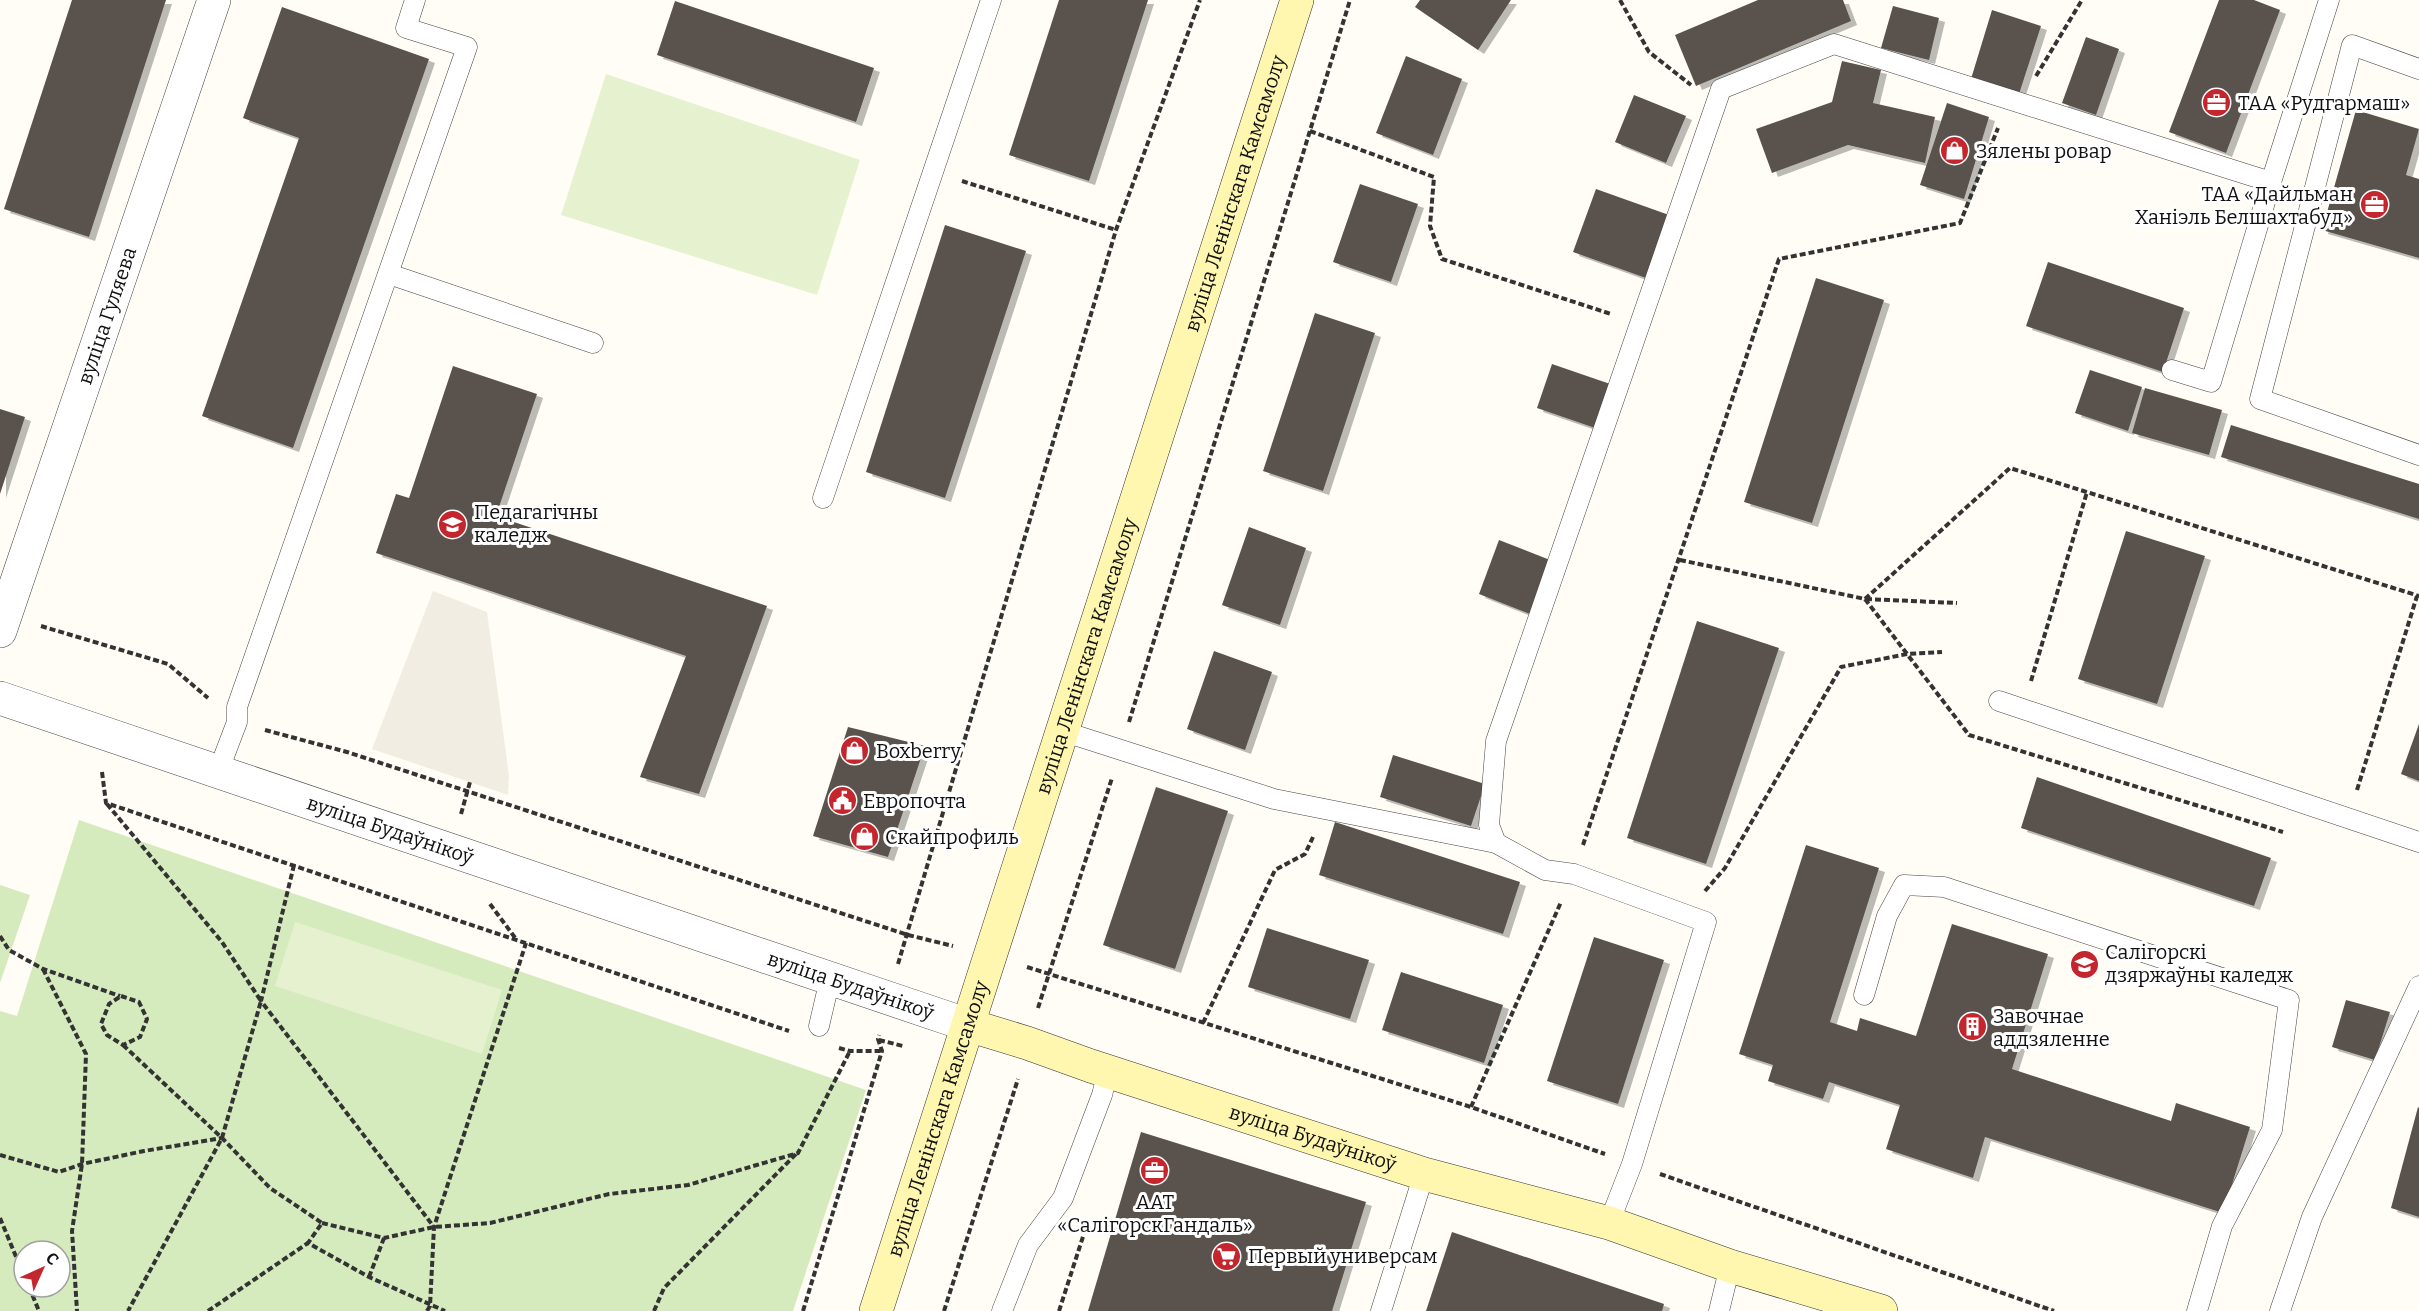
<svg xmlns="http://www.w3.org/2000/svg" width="2419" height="1311" viewBox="0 0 2419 1311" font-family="Bitter,serif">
  <defs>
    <filter id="shadow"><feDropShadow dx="6" dy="4" stdDeviation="0" flood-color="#0004"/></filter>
  </defs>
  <rect width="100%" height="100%" fill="#fffdf5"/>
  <!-- green -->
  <g fill="#d5ebbd" fill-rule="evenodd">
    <path d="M79 820 866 1090 793 1311H0V1011L17 1016ZM24 1251H60V1287H24Z"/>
    <polygon points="0,885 30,895 0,983"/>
  </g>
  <!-- pitch -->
  <g fill="#e6f2cf">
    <polygon points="606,74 860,160 817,295 561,215"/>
    <polygon points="295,922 502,990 482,1054 275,986"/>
  </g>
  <!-- plaza -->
  <polygon fill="#f1ede2" points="433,591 487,612 509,776 508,795 372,749"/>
  <!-- building -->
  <g fill="#5a524d" filter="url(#shadow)">
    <polygon points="72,0 166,0 89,237 4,209"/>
    <polygon points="1059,0 1148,0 1089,181 1009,155"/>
    <polygon points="1420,0 1511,0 1478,50 1415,7"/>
    <polygon points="1758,0 1843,0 1851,21 1696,86 1675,35"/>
    <polygon points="2219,0 2254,0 2280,10 2226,153 2169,132"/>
    <polygon points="675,1 874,68 856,122 657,55"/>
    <polygon points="1893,6 1939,18 1929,60 1881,48"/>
    <polygon points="282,7 429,59 293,448 202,416 299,138 243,118"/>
    <polygon points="1992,10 2041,26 2019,94 1971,79"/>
    <polygon points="2086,37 2119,49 2096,115 2062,103"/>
    <polygon points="1406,56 1462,79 1433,155 1376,133"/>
    <polygon points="1842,61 1881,70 1873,103 1935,117 1925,163 1848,145 1772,173 1756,129 1832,102"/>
    <polygon points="1634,95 1686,116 1666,163 1615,142"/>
    <polygon points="1947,103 1989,117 1964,199 1920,185"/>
    <polygon points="2356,110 2419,129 2406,175 2419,179 2419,258 2322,230"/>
    <polygon points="1360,184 1418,204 1391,282 1333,262"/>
    <polygon points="1596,189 1669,215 1646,278 1573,252"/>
    <polygon points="945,225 1026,251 945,498 866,472"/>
    <polygon points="2048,262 2184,308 2163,372 2026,326"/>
    <polygon points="1816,278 1884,300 1812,523 1744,502"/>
    <polygon points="1315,313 1375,333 1323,491 1263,471"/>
    <polygon points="1552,364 1613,385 1598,429 1537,408"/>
    <polygon points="453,366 537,394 496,516 767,606 699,794 640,777 686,656 376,553 396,494 409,498"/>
    <polygon points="2090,370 2142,387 2128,431 2075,413"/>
    <polygon points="2145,388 2222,410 2209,455 2132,433"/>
    <polygon points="0,409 25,417 0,494"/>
    <polygon points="2231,425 2419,484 2419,519 2221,457"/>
    <polygon points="1249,527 1306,548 1280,625 1222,605"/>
    <polygon points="2126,531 2205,556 2157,704 2078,679"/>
    <polygon points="1499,540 1550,560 1530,614 1479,594"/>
    <polygon points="1697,621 1779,648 1706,864 1627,838"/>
    <polygon points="1214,651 1272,672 1245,750 1187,729"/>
    <polygon points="2419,724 2419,781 2401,774"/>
    <polygon points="848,727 925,746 888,857 813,836"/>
    <polygon points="1393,755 1485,784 1471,826 1380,797"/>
    <polygon points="2037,777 2271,858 2254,906 2021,828"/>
    <polygon points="1156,787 1228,811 1175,969 1103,945"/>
    <polygon points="1335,822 1520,882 1503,934 1319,875"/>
    <polygon points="1806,845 1879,868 1830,1022 1857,1031 1860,1018 1916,1036 1952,924 2048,954 2012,1069 2171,1121 2176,1103 2250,1127 2223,1213 1985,1137 1973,1178 1886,1149 1900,1105 1829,1082 1823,1099 1768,1081 1773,1065 1739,1054"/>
    <polygon points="1267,928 1369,960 1350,1019 1248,987"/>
    <polygon points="1594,937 1664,960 1618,1104 1547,1081"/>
    <polygon points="1401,972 1503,1005 1484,1063 1382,1030"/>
    <polygon points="2346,1000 2390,1012 2375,1060 2332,1047"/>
    <polygon points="2418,1107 2419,1108 2419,1217 2391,1208"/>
    <polygon points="1141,1132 1366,1202 1332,1311 1088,1311"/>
    <polygon points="1452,1232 1664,1304 1662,1311 1426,1311"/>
  </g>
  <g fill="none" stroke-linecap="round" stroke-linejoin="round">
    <defs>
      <g id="lane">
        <polyline points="2419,69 2352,45 2260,399 2419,455"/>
        <polyline points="2271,182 2329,0"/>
        <polyline points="389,274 593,343"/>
        <polyline points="823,498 991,0"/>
        <polyline points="1999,701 2419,842"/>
        <polyline points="1062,731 1274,799 1496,843"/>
        <polyline points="218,772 237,722 237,707 467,47 406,28 415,0"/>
        <polyline points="1864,995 1887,916 1904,885 1944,887 2289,1000 2272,1130 2222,1226 2197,1311"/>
        <polyline points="819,1026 830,979"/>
        <polyline points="1609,1223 1632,1164 1706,922 1574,874 1545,870 1496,843 1489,825 1496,741 1721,89 1834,44 2271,182 2211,382 2172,370"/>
        <polyline points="1002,1311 1028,1245 1063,1198 1102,1095 1108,1071"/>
        <polyline points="1381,1311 1424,1174"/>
        <polyline points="1719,1311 1730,1266"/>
        <polyline points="2280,1311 2312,1217 2419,986"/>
      </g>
      <g id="street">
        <path id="s1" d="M0 631 214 0"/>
        <path id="s2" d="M0 698 968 1025"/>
      </g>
      <g id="secondary">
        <path id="s3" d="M968 1025 1027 1043 1091 1066 1424 1174 1609 1223 1730 1266 1881 1311"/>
        <path id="s4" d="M876 1311 1297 0"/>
      </g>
    </defs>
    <!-- lane casing -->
    <use href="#lane" stroke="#444" stroke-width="21"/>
    <!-- street casing -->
    <use href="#street" stroke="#444" stroke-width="34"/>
    <!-- secondary casing -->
    <use href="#secondary" stroke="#333" stroke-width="34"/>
    <!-- path -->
    <g stroke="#333" stroke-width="4" stroke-dasharray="6 3" stroke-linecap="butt">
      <polyline points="1620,0 1649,52 1691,85"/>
      <polyline points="2036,76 2082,0"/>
      <polyline points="1310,131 1434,177 1430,226 1442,259 1611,314"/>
      <polyline points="962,181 1116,230"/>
      <polyline points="1680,560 1865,599 2010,468 2419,596"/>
      <polyline points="1865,599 1969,735 2283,832"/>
      <polyline points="1866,599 1957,603"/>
      <polyline points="41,626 168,664 208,698"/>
      <polyline points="2031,681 2087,492"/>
      <polyline points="1129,722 1350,0"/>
      <polyline points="265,730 347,752 908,935 953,946"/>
      <polyline points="102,772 106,803 789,1031"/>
      <polyline points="2357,790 2417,596"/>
      <polyline points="107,804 222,942 261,1001 222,1138 128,1311"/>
      <polyline points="461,814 470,782"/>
      <polyline points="1583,845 1779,259 1960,223 1998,128"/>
      <polyline points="294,865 261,1001 434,1227"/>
      <polyline points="1705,891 1725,868 1841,667 1907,654 1942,652"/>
      <polyline points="490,904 516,939"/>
      <polyline points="0,936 9,950 43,969 120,996"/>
      <polyline points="898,964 1116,230 1200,0"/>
      <polyline points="1027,967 1471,1107 1605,1154"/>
      <polyline points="43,969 86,1054 82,1164 72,1231 77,1311"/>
      <polygon points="121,996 139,1002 147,1019 140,1037 123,1045 107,1035 101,1024 109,1004"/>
      <polyline points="1038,1008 1112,778"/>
      <polyline points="1203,1023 1275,870 1305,854 1313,837"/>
      <polyline points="879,1040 903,1046"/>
      <polyline points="123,1045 222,1138 270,1188 322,1223 308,1243 369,1277 445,1311"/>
      <polyline points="839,1048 850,1051 882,1051"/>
      <polyline points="1471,1107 1561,902"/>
      <polyline points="0,1155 59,1172 82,1164 144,1151 222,1138"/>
      <polyline points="1660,1174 2054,1311"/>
      <polyline points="0,1218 24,1276"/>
      <polyline points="322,1223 384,1238 434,1227 490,1223 609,1194 688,1185 798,1153 850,1051"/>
      <polyline points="369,1277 384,1238"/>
      <polyline points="29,1287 39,1311"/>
      <polyline points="208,1311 308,1243"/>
      <polyline points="427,1311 430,1306 434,1227 526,943"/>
      <polyline points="654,1311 664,1288 797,1153"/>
      <polyline points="803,1311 882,1051 878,1039 879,1035"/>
      <polyline points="944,1311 1018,1079"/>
      <polyline points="1059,1311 1089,1218"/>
    </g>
    <!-- lane -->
    <use href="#lane" stroke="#fff" stroke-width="20"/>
    <!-- street -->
    <use href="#street" stroke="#fff" stroke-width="33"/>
    <!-- secondary -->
    <use href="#secondary" stroke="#fff6b0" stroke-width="33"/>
  </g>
  <!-- icons -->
  <defs>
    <symbol id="office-disc" viewBox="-11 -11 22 22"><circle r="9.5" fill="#c4262e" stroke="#fff"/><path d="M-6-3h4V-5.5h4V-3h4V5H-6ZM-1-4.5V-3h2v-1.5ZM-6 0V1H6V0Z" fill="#fff"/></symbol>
    <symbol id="shop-disc" viewBox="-11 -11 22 22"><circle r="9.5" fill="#c4262e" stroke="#fff"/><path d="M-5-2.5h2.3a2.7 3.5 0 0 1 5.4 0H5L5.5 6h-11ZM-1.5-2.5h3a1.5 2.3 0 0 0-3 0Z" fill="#fff"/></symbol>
    <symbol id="university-disc" viewBox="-11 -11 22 22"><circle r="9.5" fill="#c4262e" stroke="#fff"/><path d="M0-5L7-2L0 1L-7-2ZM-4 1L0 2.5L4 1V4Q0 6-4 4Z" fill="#fff"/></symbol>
    <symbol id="civic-disc" viewBox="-11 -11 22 22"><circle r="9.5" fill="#c4262e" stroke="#fff"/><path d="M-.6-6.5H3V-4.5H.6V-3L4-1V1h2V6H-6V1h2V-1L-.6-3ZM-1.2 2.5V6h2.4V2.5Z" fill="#fff"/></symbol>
    <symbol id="building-disc" viewBox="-11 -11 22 22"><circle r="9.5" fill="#c4262e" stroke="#fff"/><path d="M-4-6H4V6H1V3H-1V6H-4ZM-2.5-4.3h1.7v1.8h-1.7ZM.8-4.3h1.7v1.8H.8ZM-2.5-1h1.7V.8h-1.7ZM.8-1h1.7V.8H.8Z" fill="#fff"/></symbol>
    <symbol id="supermarket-disc" viewBox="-11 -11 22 22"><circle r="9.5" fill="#c4262e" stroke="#fff"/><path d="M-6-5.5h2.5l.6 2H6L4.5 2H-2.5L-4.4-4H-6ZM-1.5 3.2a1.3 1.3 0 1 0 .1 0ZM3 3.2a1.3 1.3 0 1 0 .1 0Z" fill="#fff"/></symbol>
  </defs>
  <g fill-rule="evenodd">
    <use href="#office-disc" x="2200" y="86" width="33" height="33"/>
    <use href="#shop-disc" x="1938" y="134" width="33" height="33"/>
    <use href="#office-disc" x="2358" y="188" width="33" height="33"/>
    <use href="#university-disc" x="436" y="508" width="33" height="33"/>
    <use href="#shop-disc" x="838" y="734" width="33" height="33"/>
    <use href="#civic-disc" x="826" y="784" width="33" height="33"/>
    <use href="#shop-disc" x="848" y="820" width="33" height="33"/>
    <use href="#university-disc" x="2068" y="948" width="33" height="33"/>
    <use href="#building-disc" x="1956" y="1010" width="33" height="33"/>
    <use href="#office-disc" x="1138" y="1154" width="33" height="33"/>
    <use href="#supermarket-disc" x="1210" y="1240" width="33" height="33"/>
  </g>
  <g text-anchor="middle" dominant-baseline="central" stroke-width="6" stroke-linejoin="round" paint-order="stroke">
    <!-- poi labels -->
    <g font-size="20" fill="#111" stroke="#fff" text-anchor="start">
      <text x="2238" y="103">ТАА «Рудгармаш»</text>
      <text x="1976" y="151">Зялены ровар</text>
      <text x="2353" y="194" text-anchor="end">ТАА «Дайльман<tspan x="2353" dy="23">Ханіэль Белшахтабуд»</tspan></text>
      <text x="474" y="512">Педагагічны<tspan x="474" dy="23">каледж</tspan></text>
      <text x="876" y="751">Boxberry</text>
      <text x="863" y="801">Европочта</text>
      <text x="885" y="837">Скайпрофиль</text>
      <text x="2105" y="952">Салігорскі<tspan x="2105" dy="23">дзяржаўны каледж</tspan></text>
      <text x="1993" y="1016">Завочнае<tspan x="1993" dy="23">аддзяленне</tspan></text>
      <text x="1155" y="1202" text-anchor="middle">ААТ<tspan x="1155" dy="23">«СалігорскГандаль»</tspan></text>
      <text x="1248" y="1256">Первый универсам</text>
    </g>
    <!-- street labels -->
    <g font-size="20" fill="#111" stroke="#fff">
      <text stroke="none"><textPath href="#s4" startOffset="1174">вуліца Ленінскага Камсамолу</textPath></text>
      <text stroke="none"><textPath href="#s1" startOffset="333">вуліца Гуляева</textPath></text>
      <text stroke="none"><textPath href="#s4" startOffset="688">вуліца Ленінскага Камсамолу</textPath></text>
      <text stroke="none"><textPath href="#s2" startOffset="412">вуліца Будаўнікоў</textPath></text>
      <text stroke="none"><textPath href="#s2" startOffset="898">вуліца Будаўнікоў</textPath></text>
      <text stroke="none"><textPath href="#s4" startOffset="202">вуліца Ленінскага Камсамолу</textPath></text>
      <text stroke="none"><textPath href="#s3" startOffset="363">вуліца Будаўнікоў</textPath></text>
    </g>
  </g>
  <!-- north arrow -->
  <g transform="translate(42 1269) rotate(45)"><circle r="28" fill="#ffffff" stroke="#a0a0a0" stroke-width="1.5"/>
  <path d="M0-4.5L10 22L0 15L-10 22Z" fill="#c4262e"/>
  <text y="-9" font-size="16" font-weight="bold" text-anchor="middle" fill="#111111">С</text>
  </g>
</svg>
